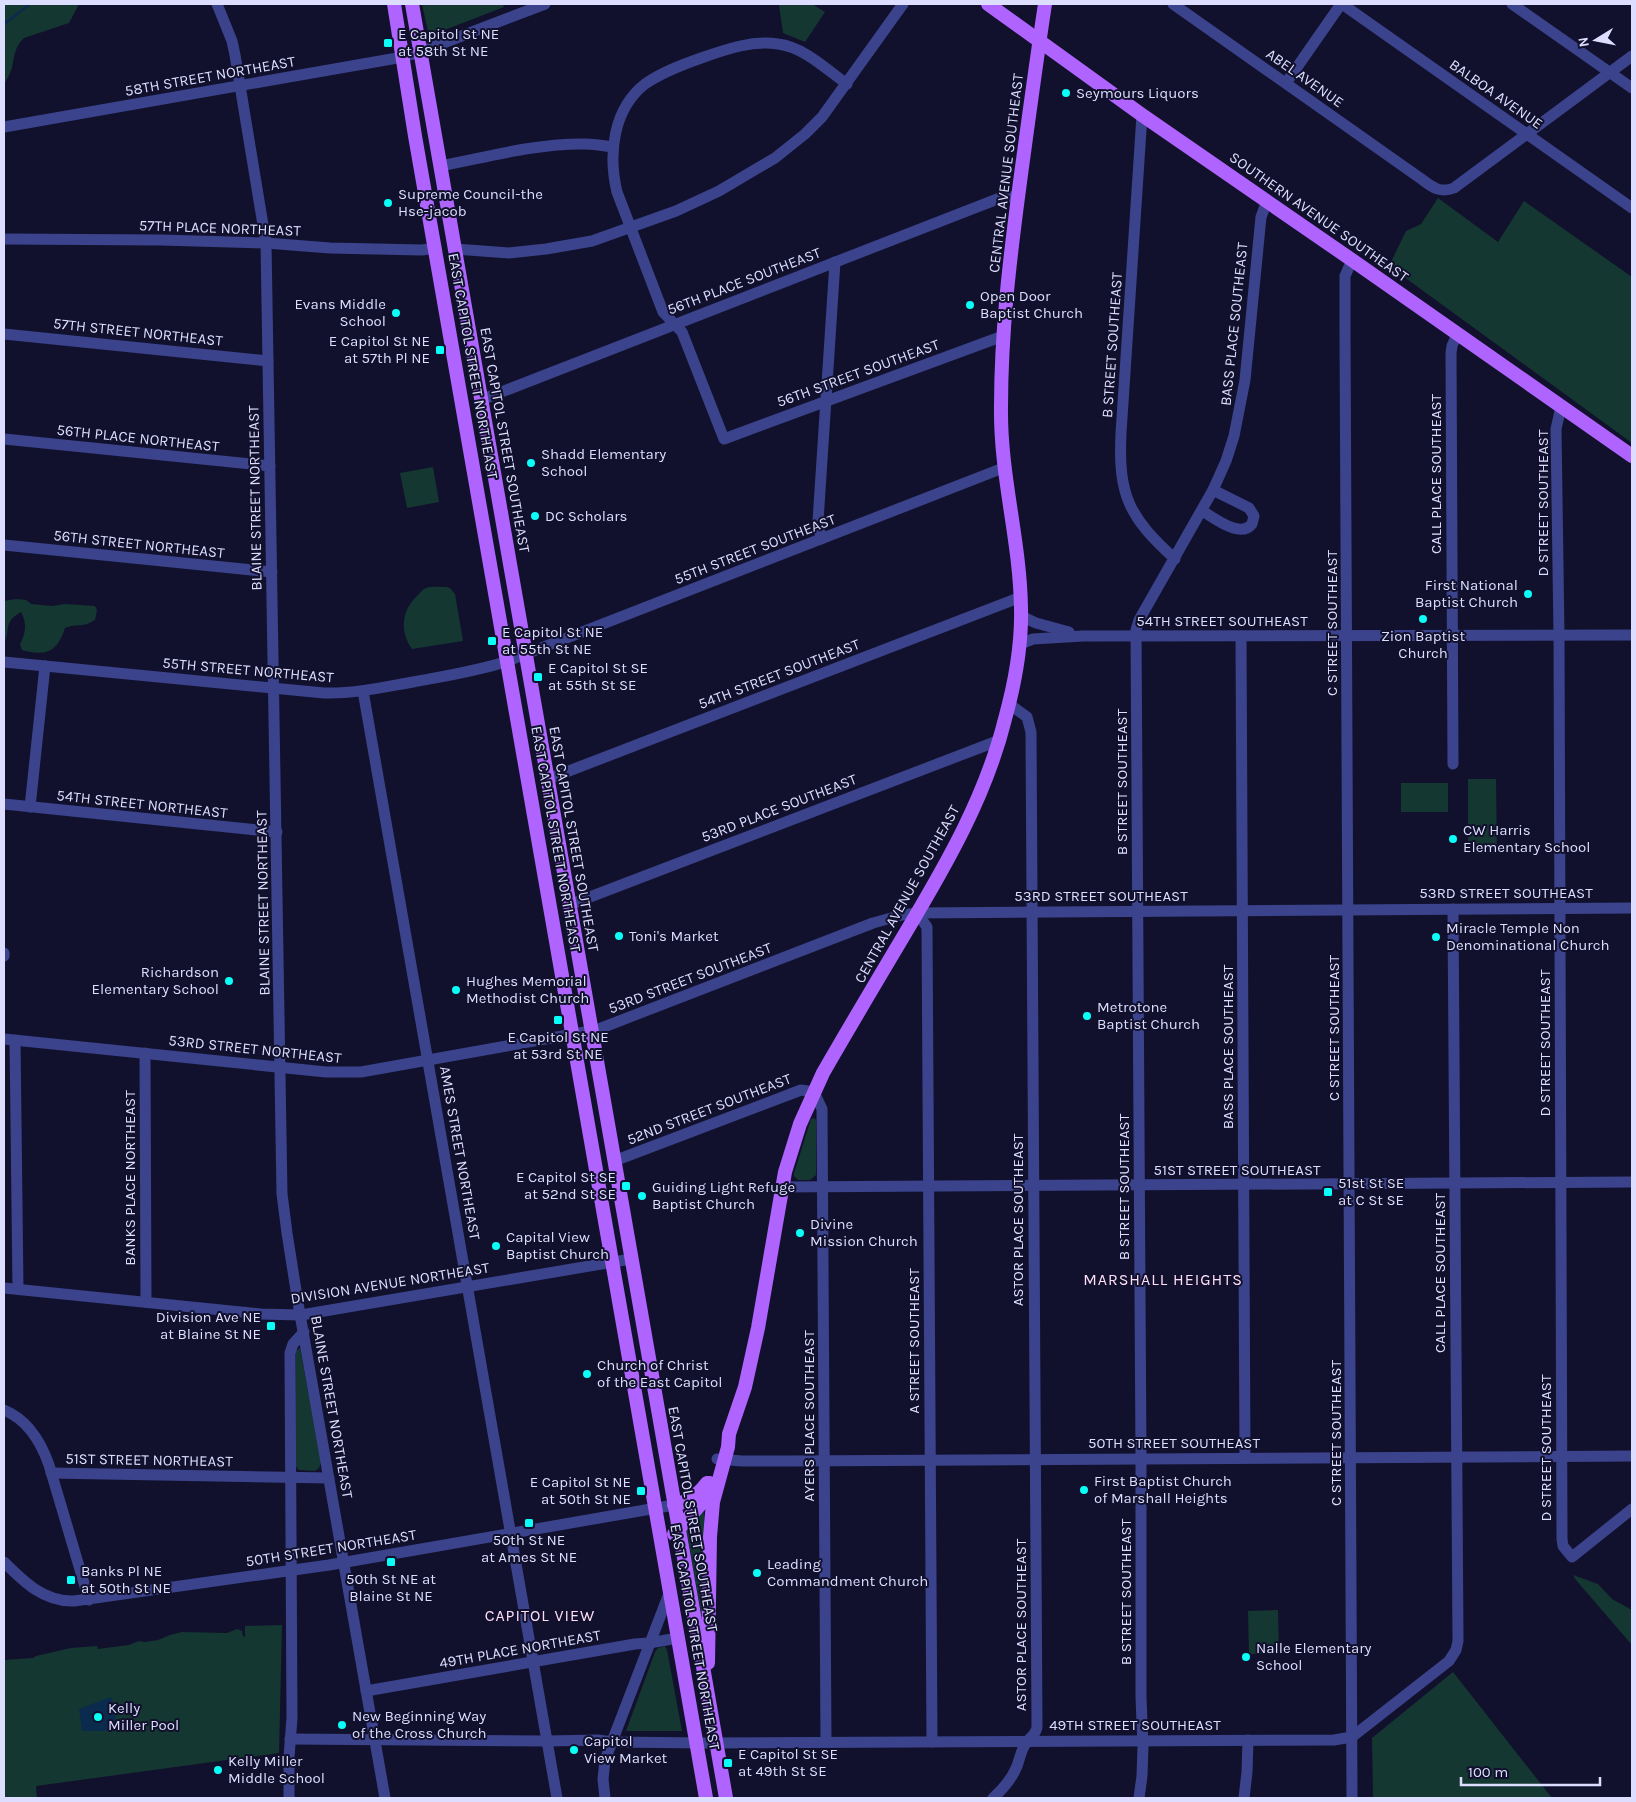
<svg xmlns="http://www.w3.org/2000/svg" width="1636" height="1802" viewBox="0 0 1636 1802" font-family="Karla,sans-serif">
  <rect width="100%" height="100%" fill="#12112d"/>
  <!-- green -->
  <g fill="#143731">
    <path d="M4 4H79L69 23 24 38C15 46 14 57 12 68 10 74 7 79 4 84Z"/>
    <polygon points="422,4 487,4 488,5 503,4 504,7 429,36"/>
    <polygon points="781,4 812,4 825,12 805,42 783,33 779,5"/>
    <polygon points="1438,198 1498,242 1524,201 1632,277 1632,443 1389,266 1406,231 1421,224"/>
    <polygon points="433,467 439,502 407,508 400,473"/>
    <path d="M446 587 450 588 455 594 463 641 412 649C400 632 401 611 417 596 420 593 423 589 426 588 432 586 440 587 446 587Z"/>
    <path d="M16 599 26 600 31 604 52 606 65 604 95 606 97 610 95 620C82 628 78 623 65 628 58 651 46 657 22 650L20 644C26 633 27 623 21 612 3 622 11 629 4 643V601Z"/>
    <polygon points="1468,779 1496,779 1497,854 1468,853"/>
    <rect x="1401" y="783" width="47" height="29"/>
    <polygon points="814,1118 816,1120 816,1175 810,1180 798,1180 794,1176 794,1173 811,1119"/>
    <polygon points="300,1348 321,1463 319,1468 315,1471 299,1470 295,1465 296,1351"/>
    <polygon points="703,1509 706,1528 703,1624 686,1527"/>
    <polygon points="1573,1575 1598,1584 1612,1599 1632,1610 1632,1645 1576,1580"/>
    <polygon points="1278,1610 1279,1654 1249,1654 1248,1611"/>
    <polygon points="282,1625 279,1753 36,1786 37,1798 4,1798 4,1660 33,1658 36,1656 71,1648 97,1646 98,1649 129,1645 139,1641 145,1642 158,1640 170,1635 182,1632 227,1633 237,1629 242,1631 243,1636 245,1637 245,1626"/>
    <polygon points="665,1646 667,1650 682,1731 626,1731 655,1652 658,1648"/>
    <polygon points="1453,1672 1552,1798 1373,1798 1372,1738"/>
  </g>
  <!-- water -->
  <path fill="#0a2b4d" d="M111 1697C115 1708 117 1721 115 1731H82L79 1709Z"/>
  <g fill="none" stroke-linecap="round" stroke-linejoin="round">
    <!-- stream -->
    <polyline stroke="#0a2b4d" stroke-width="2.5" points="4,24 30,4"/>
    <!-- minor -->
    <g stroke="#3b438d" stroke-width="11">
      <polyline points="217,4 232,41 235,55 266,243 282,1194 287,1233 298,1303 385,1798"/>
      <path d="M1173 4 1420 178C1431 186 1439 194 1454 188L1632 56"/>
      <polyline points="1342,4 1632,208"/>
      <polyline points="1512,4 1632,88"/>
      <polyline points="1286,83 1341,4"/>
      <path d="M847 84C827 70 804 47 778 44 753 40 727 49 704 57 684 64 662 72 645 84 613 109 608 154 617 192L663 312 682 332 724 439 1003 336"/>
      <path d="M1142 115 1121 433C1118 496 1129 517 1175 559"/>
      <polyline points="4,127 403,57 420,52 545,4"/>
      <path d="M440 166C488 157 537 143 586 144 595 144 604 146 613 147"/>
      <polyline points="4,239 161,240 266,243 330,248 422,250 436,248"/>
      <polyline points="455,249 509,253 546,249 592,241 676,211 719,191 775,158 805,134 822,117 903,4"/>
      <polyline points="4,334 268,361"/>
      <polyline points="481,400 1000,198 1018,196"/>
      <polyline points="1561,407 1556,429 1559,635 1562,1539 1563,1546 1572,1557 1632,1509"/>
      <polyline points="4,439 270,466"/>
      <path d="M1202 511C1215 518 1240 539 1252 524L1254 516 1249 508 1213 490"/>
      <polyline points="821,539 818,521 835,262"/>
      <polyline points="4,545 272,572"/>
      <polyline points="1021,616 1036,623 1069,632"/>
      <polyline points="1241,636 1245,1458"/>
      <polyline points="1020,644 1033,639 1083,636 1632,635"/>
      <path d="M4 662 324 693C354 694 384 687 413 682 445 676 478 671 508 661L1003 468"/>
      <polyline points="363,691 557,1798"/>
      <polyline points="1453,764 1451,353 1452,346 1457,334"/>
      <polyline points="548,779 1021,597"/>
      <polyline points="4,804 277,832"/>
      <polyline points="30,807 45,666"/>
      <polyline points="569,905 1000,740"/>
      <polyline points="917,913 927,927 932,1742"/>
      <polyline points="4,953 4,956"/>
      <polyline points="4,1039 326,1072 361,1072 596,1030 873,923 902,915 917,913 1632,908"/>
      <polyline points="15,1040 18,1289"/>
      <polyline points="145,1053 146,1302"/>
      <polyline points="614,1161 801,1090 814,1092 822,1109 826,1742"/>
      <polyline points="782,1187 1632,1182"/>
      <polyline points="4,1288 261,1314 301,1315 631,1259"/>
      <path d="M4 1410C28 1420 41 1442 49 1465L89 1600"/>
      <polyline points="717,1459 742,1461 788,1461 1632,1456"/>
      <polyline points="51,1473 329,1478"/>
      <path d="M4 1562C24 1582 44 1602 74 1601L329 1565 674 1505"/>
      <polyline points="366,1691 635,1644 649,1643 678,1638"/>
      <polyline points="290,1739 547,1741 598,1740 612,1742 707,1743 1334,1740 1352,1737 1449,1661 1456,1650 1458,1641 1453,909"/>
      <polyline points="289,1798 289,1757 292,1718 290,1353 293,1344 304,1332"/>
      <polyline points="605,1798 603,1779 605,1760 670,1591"/>
      <path d="M993 1798C1003 1789 1012 1779 1017 1766 1020 1758 1021 1750 1026 1743 1030 1737 1036 1735 1037 1727L1031 732 1027 717 1009 704"/>
      <polyline points="1139,1798 1142,1776 1143,1747 1141,1697 1141,1459 1136,630 1139,620 1213,490 1226,461 1234,436 1245,380 1261,217 1267,201"/>
      <polyline points="1244,1798 1247,1772 1248,1740"/>
      <polyline points="1352,1798 1345,331 1345,276 1352,260"/>
    </g>
    <!-- major -->
    <g stroke="#b064ff" stroke-width="14">
      <polyline points="394,4 415,136 706,1798"/>
      <polyline points="412,4 726,1798"/>
      <polyline points="988,4 1142,115 1352,260 1632,456"/>
      <path d="M674 1505C689 1501 698 1495 707 1483"/>
      <polyline points="674,1534 707,1497 710,1483"/>
      <path d="M708 1663 710 1537 713 1502 728 1447 729 1434 745 1387 758 1328 785 1172 800 1124 823 1073C850 1026 878 979 906 932 946 865 986 796 1005 719 1015 683 1022 646 1021 608 1020 540 1000 475 1001 407 1001 331 1010 257 1020 182 1028 123 1036 63 1045 4"/>
    </g>
  </g>
  <!-- markers -->
  <g fill="#09fff7" stroke="#12112d" stroke-width="2">
    <rect x="383" y="38" width="10" height="10" rx="2.5"/>
    <circle cx="1066" cy="93" r="5"/>
    <circle cx="388" cy="203" r="5"/>
    <circle cx="970" cy="305" r="5"/>
    <circle cx="396" cy="313" r="5"/>
    <rect x="435" y="345" width="10" height="10" rx="2.5"/>
    <circle cx="531" cy="463" r="5"/>
    <circle cx="535" cy="516" r="5"/>
    <circle cx="1528" cy="594" r="5"/>
    <circle cx="1423" cy="619" r="5"/>
    <rect x="487" y="636" width="10" height="10" rx="2.5"/>
    <rect x="533" y="672" width="10" height="10" rx="2.5"/>
    <circle cx="1453" cy="839" r="5"/>
    <circle cx="619" cy="936" r="5"/>
    <circle cx="1436" cy="937" r="5"/>
    <circle cx="229" cy="981" r="5"/>
    <circle cx="456" cy="990" r="5"/>
    <circle cx="1087" cy="1016" r="5"/>
    <rect x="553" y="1015" width="10" height="10" rx="2.5"/>
    <rect x="621" y="1181" width="10" height="10" rx="2.5"/>
    <rect x="1323" y="1187" width="10" height="10" rx="2.5"/>
    <circle cx="642" cy="1196" r="5"/>
    <circle cx="800" cy="1233" r="5"/>
    <circle cx="496" cy="1246" r="5"/>
    <rect x="266" y="1321" width="10" height="10" rx="2.5"/>
    <circle cx="587" cy="1374" r="5"/>
    <circle cx="1084" cy="1490" r="5"/>
    <rect x="636" y="1486" width="10" height="10" rx="2.5"/>
    <rect x="524" y="1518" width="10" height="10" rx="2.5"/>
    <rect x="386" y="1557" width="10" height="10" rx="2.5"/>
    <circle cx="757" cy="1573" r="5"/>
    <rect x="66" y="1575" width="10" height="10" rx="2.5"/>
    <circle cx="1246" cy="1657" r="5"/>
    <circle cx="98" cy="1717" r="5"/>
    <circle cx="342" cy="1725" r="5"/>
    <circle cx="574" cy="1750" r="5"/>
    <rect x="723" y="1758" width="10" height="10" rx="2.5"/>
    <circle cx="218" cy="1770" r="5"/>
  </g>
  <g text-anchor="middle" dominant-baseline="central" stroke-width="4" stroke-linejoin="round" paint-order="stroke">
    <!-- poi labels -->
    <g font-size="15" fill="#dddeff" stroke="#12112d" text-anchor="start">
      <text x="398" y="34">E Capitol St NE<tspan x="398" dy="17">at 58th St NE</tspan></text>
      <text x="1076" y="93">Seymours Liquors</text>
      <text x="398" y="194">Supreme Council-the<tspan x="398" dy="17">Hse-jacob</tspan></text>
      <text x="980" y="296">Open Door<tspan x="980" dy="17">Baptist Church</tspan></text>
      <text x="386" y="304" text-anchor="end">Evans Middle<tspan x="386" dy="17">School</tspan></text>
      <text x="430" y="341" text-anchor="end">E Capitol St NE<tspan x="430" dy="17">at 57th Pl NE</tspan></text>
      <text x="541" y="454">Shadd Elementary<tspan x="541" dy="17">School</tspan></text>
      <text x="545" y="516">DC Scholars</text>
      <text x="1518" y="585" text-anchor="end">First National<tspan x="1518" dy="17">Baptist Church</tspan></text>
      <text x="502" y="632">E Capitol St NE<tspan x="502" dy="17">at 55th St NE</tspan></text>
      <text x="1423" y="636" text-anchor="middle">Zion Baptist<tspan x="1423" dy="17">Church</tspan></text>
      <text x="548" y="668">E Capitol St SE<tspan x="548" dy="17">at 55th St SE</tspan></text>
      <text x="1463" y="830">CW Harris<tspan x="1463" dy="17">Elementary School</tspan></text>
      <text x="1446" y="928">Miracle Temple Non<tspan x="1446" dy="17">Denominational Church</tspan></text>
      <text x="629" y="936">Toni's Market</text>
      <text x="219" y="972" text-anchor="end">Richardson<tspan x="219" dy="17">Elementary School</tspan></text>
      <text x="466" y="981">Hughes Memorial<tspan x="466" dy="17">Methodist Church</tspan></text>
      <text x="1097" y="1007">Metrotone<tspan x="1097" dy="17">Baptist Church</tspan></text>
      <text x="558" y="1037" text-anchor="middle">E Capitol St NE<tspan x="558" dy="17">at 53rd St NE</tspan></text>
      <text x="616" y="1177" text-anchor="end">E Capitol St SE<tspan x="616" dy="17">at 52nd St SE</tspan></text>
      <text x="1338" y="1183">51st St SE<tspan x="1338" dy="17">at C St SE</tspan></text>
      <text x="652" y="1187">Guiding Light Refuge<tspan x="652" dy="17">Baptist Church</tspan></text>
      <text x="810" y="1224">Divine<tspan x="810" dy="17">Mission Church</tspan></text>
      <text x="506" y="1237">Capital View<tspan x="506" dy="17">Baptist Church</tspan></text>
      <text x="261" y="1317" text-anchor="end">Division Ave NE<tspan x="261" dy="17">at Blaine St NE</tspan></text>
      <text x="597" y="1365">Church of Christ<tspan x="597" dy="17">of the East Capitol</tspan></text>
      <text x="1094" y="1481">First Baptist Church<tspan x="1094" dy="17">of Marshall Heights</tspan></text>
      <text x="631" y="1482" text-anchor="end">E Capitol St NE<tspan x="631" dy="17">at 50th St NE</tspan></text>
      <text x="529" y="1540" text-anchor="middle">50th St NE<tspan x="529" dy="17">at Ames St NE</tspan></text>
      <text x="767" y="1564">Leading<tspan x="767" dy="17">Commandment Church</tspan></text>
      <text x="81" y="1571">Banks Pl NE<tspan x="81" dy="17">at 50th St NE</tspan></text>
      <text x="391" y="1579" text-anchor="middle">50th St NE at<tspan x="391" dy="17">Blaine St NE</tspan></text>
      <text x="1256" y="1648">Nalle Elementary<tspan x="1256" dy="17">School</tspan></text>
      <text x="108" y="1708">Kelly<tspan x="108" dy="17">Miller Pool</tspan></text>
      <text x="352" y="1716">New Beginning Way<tspan x="352" dy="17">of the Cross Church</tspan></text>
      <text x="584" y="1741">Capitol<tspan x="584" dy="17">View Market</tspan></text>
      <text x="738" y="1754">E Capitol St SE<tspan x="738" dy="17">at 49th St SE</tspan></text>
      <text x="228" y="1761">Kelly Miller<tspan x="228" dy="17">Middle School</tspan></text>
    </g>
    <!-- street labels -->
    <g font-size="15" fill="#dddeff" stroke="#12112d">
      <text transform="translate(210 76) rotate(-10)">58TH STREET NORTHEAST</text>
      <text transform="translate(1305 78) rotate(35)">ABEL AVENUE</text>
      <text transform="translate(1496 94) rotate(35)">BALBOA AVENUE</text>
      <text transform="translate(1006 173) rotate(-83)">CENTRAL AVENUE SOUTHEAST</text>
      <text transform="translate(1319 217) rotate(35)">SOUTHERN AVENUE SOUTHEAST</text>
      <text transform="translate(220 228) rotate(2)">57TH PLACE NORTHEAST</text>
      <text transform="translate(744 281) rotate(-21)">56TH PLACE SOUTHEAST</text>
      <text transform="translate(1234 324) rotate(-84)">BASS PLACE SOUTHEAST</text>
      <text transform="translate(138 332) rotate(6)">57TH STREET NORTHEAST</text>
      <text transform="translate(1112 345) rotate(-86)">B STREET SOUTHEAST</text>
      <text transform="translate(473 366) rotate(80)">EAST CAPITOL STREET NORTHEAST</text>
      <text transform="translate(858 373) rotate(-20)">56TH STREET SOUTHEAST</text>
      <text transform="translate(138 438) rotate(6)">56TH PLACE NORTHEAST</text>
      <text transform="translate(505 440) rotate(80)">EAST CAPITOL STREET SOUTHEAST</text>
      <text transform="translate(1436 474) rotate(-90)">CALL PLACE SOUTHEAST</text>
      <text transform="translate(255 498) rotate(-91)">BLAINE STREET NORTHEAST</text>
      <text transform="translate(1543 503) rotate(-90)">D STREET SOUTHEAST</text>
      <text transform="translate(139 544) rotate(6)">56TH STREET NORTHEAST</text>
      <text transform="translate(755 549) rotate(-21)">55TH STREET SOUTHEAST</text>
      <text x="1222" y="621">54TH STREET SOUTHEAST</text>
      <text transform="translate(1332 623) rotate(-90)">C STREET SOUTHEAST</text>
      <text transform="translate(248 670) rotate(5)">55TH STREET NORTHEAST</text>
      <text transform="translate(779 674) rotate(-21)">54TH STREET SOUTHEAST</text>
      <text transform="translate(1122 782) rotate(-90)">B STREET SOUTHEAST</text>
      <text transform="translate(142 804) rotate(6)">54TH STREET NORTHEAST</text>
      <text transform="translate(779 808) rotate(-21)">53RD PLACE SOUTHEAST</text>
      <text transform="translate(556 839) rotate(80)">EAST CAPITOL STREET NORTHEAST</text>
      <text transform="translate(574 839) rotate(80)">EAST CAPITOL STREET SOUTHEAST</text>
      <text x="1506" y="893">53RD STREET SOUTHEAST</text>
      <text transform="translate(907 894) rotate(-61)">CENTRAL AVENUE SOUTHEAST</text>
      <text x="1101" y="896">53RD STREET SOUTHEAST</text>
      <text transform="translate(263 903) rotate(-91)">BLAINE STREET NORTHEAST</text>
      <text transform="translate(690 978) rotate(-21)">53RD STREET SOUTHEAST</text>
      <text transform="translate(1334 1028) rotate(-90)">C STREET SOUTHEAST</text>
      <text transform="translate(1545 1043) rotate(-90)">D STREET SOUTHEAST</text>
      <text transform="translate(1228 1047) rotate(-90)">BASS PLACE SOUTHEAST</text>
      <text transform="translate(255 1049) rotate(6)">53RD STREET NORTHEAST</text>
      <text transform="translate(709 1109) rotate(-21)">52ND STREET SOUTHEAST</text>
      <text transform="translate(460 1153) rotate(80)">AMES STREET NORTHEAST</text>
      <text x="1237" y="1170">51ST STREET SOUTHEAST</text>
      <text transform="translate(130 1178) rotate(-90)">BANKS PLACE NORTHEAST</text>
      <text transform="translate(1124 1187) rotate(-90)">B STREET SOUTHEAST</text>
      <text transform="translate(1018 1220) rotate(-90)">ASTOR PLACE SOUTHEAST</text>
      <text transform="translate(1440 1273) rotate(-90)">CALL PLACE SOUTHEAST</text>
      <text transform="translate(390 1283) rotate(-9)">DIVISION AVENUE NORTHEAST</text>
      <text transform="translate(914 1341) rotate(-90)">A STREET SOUTHEAST</text>
      <text transform="translate(332 1407) rotate(80)">BLAINE STREET NORTHEAST</text>
      <text transform="translate(809 1416) rotate(-90)">AYERS PLACE SOUTHEAST</text>
      <text transform="translate(1336 1433) rotate(-90)">C STREET SOUTHEAST</text>
      <text x="1174" y="1443">50TH STREET SOUTHEAST</text>
      <text transform="translate(1546 1448) rotate(-90)">D STREET SOUTHEAST</text>
      <text transform="translate(149 1460) rotate(1)">51ST STREET NORTHEAST</text>
      <text transform="translate(693 1519) rotate(80)">EAST CAPITOL STREET SOUTHEAST</text>
      <text transform="translate(331 1548) rotate(-9)">50TH STREET NORTHEAST</text>
      <text transform="translate(1126 1592) rotate(-90)">B STREET SOUTHEAST</text>
      <text transform="translate(1021 1625) rotate(-90)">ASTOR PLACE SOUTHEAST</text>
      <text transform="translate(695 1637) rotate(80)">EAST CAPITOL STREET NORTHEAST</text>
      <text transform="translate(520 1649) rotate(-10)">49TH PLACE NORTHEAST</text>
      <text x="1135" y="1725">49TH STREET SOUTHEAST</text>
    </g>
    <!-- neighbourhood labels -->
    <g font-size="16" letter-spacing="1" fill="#ffdff8" stroke="#12112d">
      <text x="1163" y="1279">MARSHALL HEIGHTS</text>
      <text x="540" y="1615">CAPITOL VIEW</text>
    </g>
  </g>
  <!-- border -->
  <rect width="1636" height="1802" fill="none" stroke="#dddeff" stroke-width="10"/>
  <!-- north arrow -->
  <g transform="translate(1596 40) rotate(260)" stroke="#12112d" stroke-width="4" paint-order="stroke">
  <path d="M0-4L9 19L0 12L-9 19Z" fill="#dddeff"/>
  <text y="-8" font-size="14" font-weight="bold" text-anchor="middle" fill="#dddeff">N</text>
  </g>
  <!-- scale -->
  <path d="M1461 1777v8h139v-8" fill="none" stroke="#dddeff" stroke-width="2.5"/>
  <text x="1468" y="1777" font-size="15" fill="#dddeff" stroke="#12112d" stroke-width="4" paint-order="stroke">100 m</text>
</svg>
